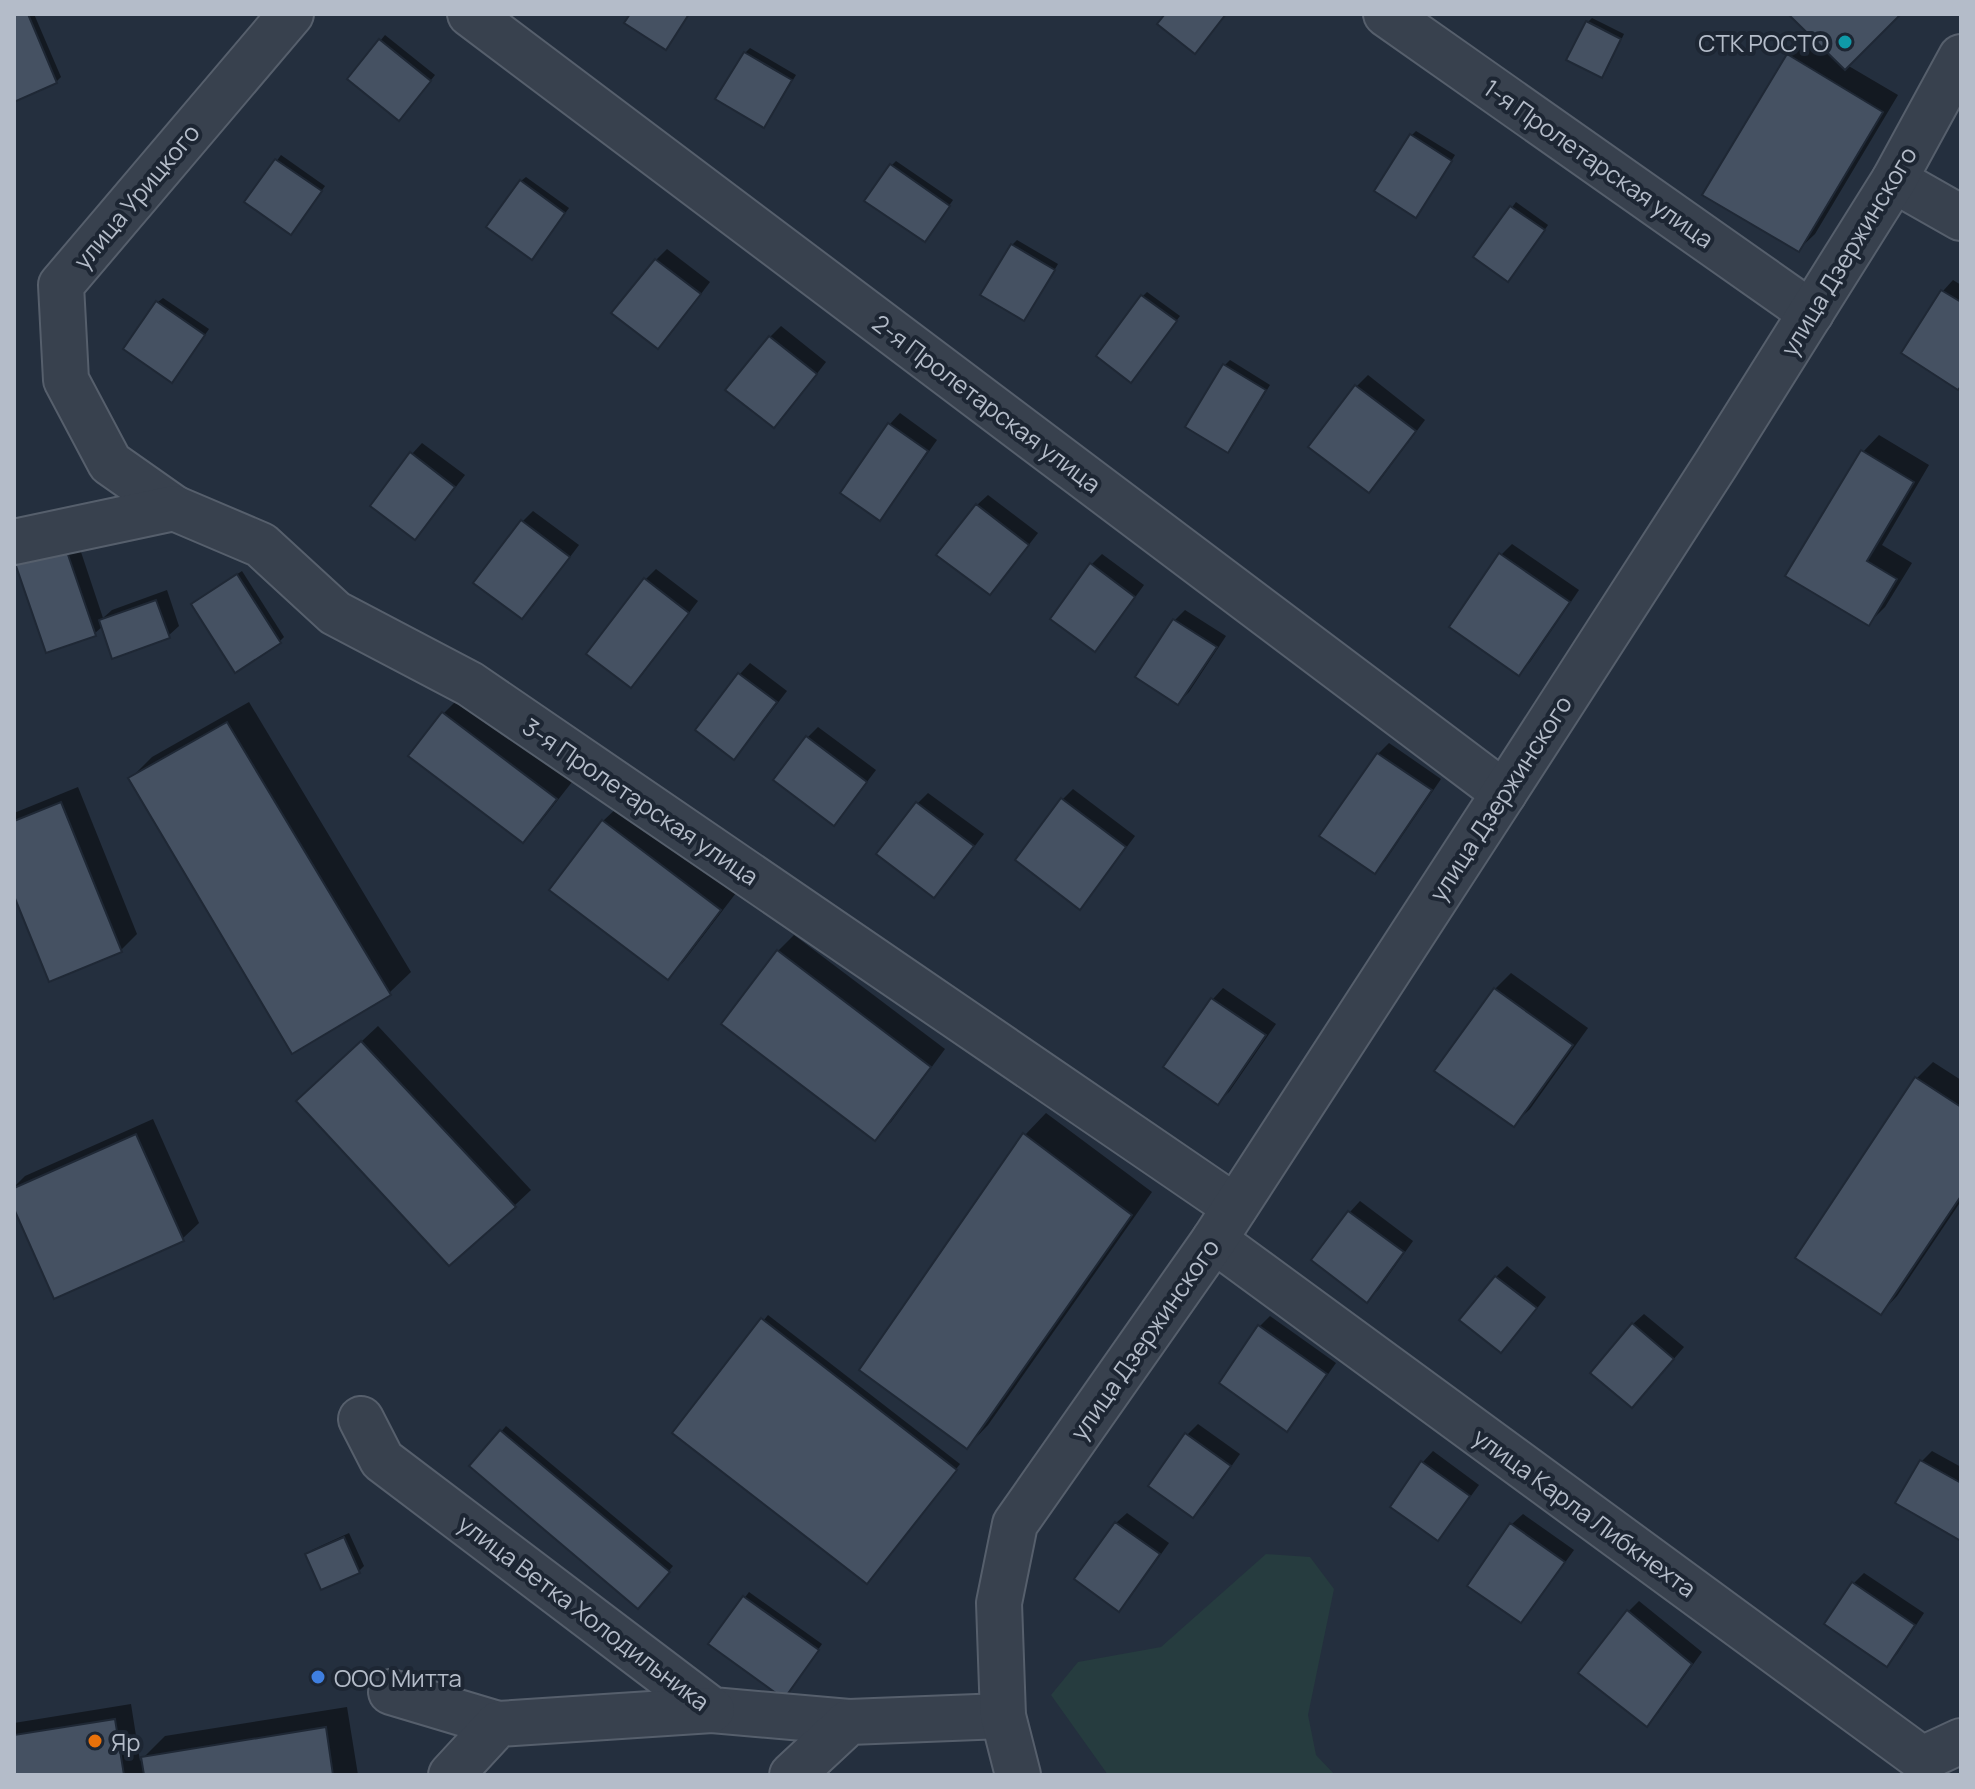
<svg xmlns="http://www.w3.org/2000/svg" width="1975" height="1789" viewBox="0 0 1975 1789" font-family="Manrope,sans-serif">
  <rect width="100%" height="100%" fill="#242f3e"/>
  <!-- green -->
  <polygon fill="#263c3f" points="1266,1554 1310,1557 1334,1589 1308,1715 1316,1755 1335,1775 1108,1775 1051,1695 1078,1662 1161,1647"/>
  <!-- shadow -->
  <g fill="#0007">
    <polygon points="14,14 34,14 61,77 56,82 14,99"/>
    <polygon points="1791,14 1898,14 1847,65 1898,95 1815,234 1798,250 1788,56 1805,39 1829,54"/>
    <polygon points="1592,18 1624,34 1606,71 1601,76 1587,23"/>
    <polygon points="385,35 435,75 404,114 349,79"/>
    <polygon points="750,48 796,75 768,120 745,53"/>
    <polygon points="1416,131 1455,155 1420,211 1412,135"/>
    <polygon points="281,155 325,186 295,228 247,202"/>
    <polygon points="896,161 953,200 929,235 891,166"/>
    <polygon points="526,177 569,208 536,252 521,181"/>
    <polygon points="1516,202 1548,225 1513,275 1476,257"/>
    <polygon points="1017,240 1058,264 1028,314 1012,245"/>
    <polygon points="667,249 710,282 669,336 658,346 656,260"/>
    <polygon points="1953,280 1961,285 1961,385 1903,353 1943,291"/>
    <polygon points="1147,292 1180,316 1136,375 1143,296"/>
    <polygon points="163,298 209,329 177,375 158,302"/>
    <polygon points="781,326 826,362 785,415 774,425 770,337"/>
    <polygon points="1230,360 1270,385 1233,446 1228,451 1187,426 1225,365"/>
    <polygon points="1368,375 1425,420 1380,480 1369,490 1311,446 1357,386"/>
    <polygon points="900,413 937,440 890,507 880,518 843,493 890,424"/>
    <polygon points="1879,435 1929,465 1882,545 1912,563 1885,607 1868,624 1863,452"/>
    <polygon points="422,443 465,475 425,527 415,537 412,454"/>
    <polygon points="988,495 1038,533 1000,582 977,505"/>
    <polygon points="533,511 579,545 533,606 522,617 522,522"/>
    <polygon points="76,537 103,618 112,610 167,590 179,626 168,636 103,626 94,634 18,564"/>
    <polygon points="1512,544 1579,590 1530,662 1519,673 1501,555"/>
    <polygon points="1102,554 1144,585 1105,639 1095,650 1092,564"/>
    <polygon points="656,569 698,601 642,675 631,686 645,580"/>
    <polygon points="242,571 284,637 279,642 198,600"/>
    <polygon points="1185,610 1226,636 1189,692 1178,703 1175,620"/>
    <polygon points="750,663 787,691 744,747 734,757 697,730 740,674"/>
    <polygon points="460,697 572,782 539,824 523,840 443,714"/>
    <polygon points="249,702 411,972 389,993 130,779 152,757"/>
    <polygon points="818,727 876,770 844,812 834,823 776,780 808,737"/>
    <polygon points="1389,743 1441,779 1385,861 1374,871 1378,754"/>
    <polygon points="78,787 137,934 121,950 14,891 14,813"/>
    <polygon points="1073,789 1135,836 1090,896 1079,907 1063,799"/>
    <polygon points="928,793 984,834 945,885 934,896 879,854 918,803"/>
    <polygon points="620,805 736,893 684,961 668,978 551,890 603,821"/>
    <polygon points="794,935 945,1049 891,1122 874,1138 778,951"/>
    <polygon points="1511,973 1588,1028 1530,1109 1513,1125 1495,989"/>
    <polygon points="1223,988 1276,1024 1229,1092 1218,1102 1166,1067 1213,999"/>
    <polygon points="378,1026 531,1190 514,1206 315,1085"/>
    <polygon points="1933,1062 1961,1080 1961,1201 1897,1296 1881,1313 1798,1257 1917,1078"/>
    <polygon points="1046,1113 1152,1192 988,1425 967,1447 1025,1135"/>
    <polygon points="153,1119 199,1223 182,1239 14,1204 14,1187 25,1176"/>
    <polygon points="1360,1201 1413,1241 1378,1290 1367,1300 1314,1259 1350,1212"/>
    <polygon points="1507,1266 1546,1297 1512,1340 1496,1277"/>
    <polygon points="1644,1314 1684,1347 1643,1395 1633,1324"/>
    <polygon points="768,1315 960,1464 872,1577 675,1433"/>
    <polygon points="1270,1316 1336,1363 1297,1418 1287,1429 1260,1326"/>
    <polygon points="1198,1424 1240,1454 1204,1505 1193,1515 1187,1435"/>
    <polygon points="506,1426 673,1566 643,1601 472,1466"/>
    <polygon points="1433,1451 1479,1485 1448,1527 1438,1538 1393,1506 1423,1462"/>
    <polygon points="1932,1451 1961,1467 1961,1538 1921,1462"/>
    <polygon points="1127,1513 1169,1543 1129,1599 1119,1609 1116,1523"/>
    <polygon points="1523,1514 1574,1550 1531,1610 1520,1621 1469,1585 1512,1524"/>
    <polygon points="349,1533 364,1566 359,1571 308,1555 312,1550"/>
    <polygon points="1864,1573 1924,1613 1897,1654 1886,1664 1854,1583"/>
    <polygon points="749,1592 822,1644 789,1692 710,1644"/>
    <polygon points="1639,1601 1702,1652 1658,1713 1647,1724 1628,1612"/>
    <polygon points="131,1704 140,1761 165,1736 347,1707 358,1775 14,1775 14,1723"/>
  </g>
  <!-- building -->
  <g fill="#455162" stroke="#1f2835" stroke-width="2">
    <polygon points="17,14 28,14 57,83 14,102 14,15"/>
    <polygon points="630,14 689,14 666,50 624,23"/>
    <polygon points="1165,14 1226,14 1195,54 1157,24"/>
    <polygon points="1788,14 1901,14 1845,70"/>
    <polygon points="1586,21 1621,39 1602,78 1566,60"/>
    <polygon points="379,39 431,81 399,121 347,79"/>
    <polygon points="744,52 792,80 764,128 715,99"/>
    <polygon points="1787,54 1883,112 1799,252 1702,195"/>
    <polygon points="1410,134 1452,161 1416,218 1374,191"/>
    <polygon points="275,159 322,191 291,235 244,202"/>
    <polygon points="890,164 950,206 925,242 864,201"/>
    <polygon points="520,180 565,213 532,260 486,227"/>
    <polygon points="1510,206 1545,230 1508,282 1473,257"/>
    <polygon points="1011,244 1055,270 1024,321 980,295"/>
    <polygon points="655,259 701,294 658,349 611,313"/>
    <polygon points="1941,290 1961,302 1961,386 1958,390 1901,353"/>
    <polygon points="1141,295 1177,321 1131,383 1096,356"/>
    <polygon points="156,301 205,335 172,383 123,349"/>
    <polygon points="769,336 817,374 774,428 725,390"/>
    <polygon points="1223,364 1266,390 1228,453 1185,427"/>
    <polygon points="1355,385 1416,431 1369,493 1308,447"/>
    <polygon points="888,423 928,451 880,521 840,493"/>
    <polygon points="1861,450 1914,482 1867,561 1897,579 1869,626 1785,576"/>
    <polygon points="410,452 455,487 415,540 370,506"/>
    <polygon points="976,504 1029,545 990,595 936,555"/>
    <polygon points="521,520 570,557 522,619 473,583"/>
    <polygon points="65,546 96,636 46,653 15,563"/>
    <polygon points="1499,553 1570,602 1519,676 1449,627"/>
    <polygon points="1090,563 1135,597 1095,652 1050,619"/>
    <polygon points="237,574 281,643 235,673 191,604"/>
    <polygon points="644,578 689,613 631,688 586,654"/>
    <polygon points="156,600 170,638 112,659 99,620"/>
    <polygon points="1173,619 1217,647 1178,705 1135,677"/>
    <polygon points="738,673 777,702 734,760 695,730"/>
    <polygon points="442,712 557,799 523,843 408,756"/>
    <polygon points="227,722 391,995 292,1054 128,778"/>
    <polygon points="806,736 867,782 834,826 773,780"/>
    <polygon points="1377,753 1432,790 1375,874 1319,836"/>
    <polygon points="1061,798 1126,847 1080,910 1015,860"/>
    <polygon points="61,802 122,952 49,982 14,896 14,821"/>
    <polygon points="916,802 974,846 934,898 876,854"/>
    <polygon points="602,820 721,910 668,980 549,890"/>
    <polygon points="777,950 931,1067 875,1141 721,1024"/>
    <polygon points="1494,988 1573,1045 1514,1127 1434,1071"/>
    <polygon points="1211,998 1266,1035 1218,1105 1163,1067"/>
    <polygon points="361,1041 516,1207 449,1266 296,1101"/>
    <polygon points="1915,1077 1961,1107 1961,1196 1881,1315 1795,1258"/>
    <polygon points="1023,1133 1132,1215 967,1449 859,1370"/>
    <polygon points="136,1134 184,1241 54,1299 14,1209 14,1188"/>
    <polygon points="1348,1211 1404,1252 1367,1303 1311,1260"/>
    <polygon points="1495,1276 1537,1308 1501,1353 1459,1320"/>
    <polygon points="761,1318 957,1470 867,1584 672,1433"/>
    <polygon points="1632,1323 1674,1359 1632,1408 1590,1373"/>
    <polygon points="1258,1325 1327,1374 1287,1432 1219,1383"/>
    <polygon points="500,1430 670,1572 638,1609 469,1466"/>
    <polygon points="1185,1433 1231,1466 1193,1518 1148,1486"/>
    <polygon points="1920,1460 1961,1483 1961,1541 1895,1503"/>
    <polygon points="1421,1461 1470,1496 1438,1541 1390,1507"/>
    <polygon points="1115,1522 1160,1554 1119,1612 1074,1579"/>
    <polygon points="1510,1523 1565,1562 1521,1623 1467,1586"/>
    <polygon points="344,1537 360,1573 321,1590 305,1554"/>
    <polygon points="1852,1582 1915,1625 1887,1667 1824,1624"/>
    <polygon points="743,1596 819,1650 784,1699 708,1644"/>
    <polygon points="1627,1610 1692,1664 1647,1727 1578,1673"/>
    <polygon points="115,1719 124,1775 14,1775 14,1735"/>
    <polygon points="326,1727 333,1775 144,1775 141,1757"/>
  </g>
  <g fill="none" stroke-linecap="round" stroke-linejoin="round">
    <defs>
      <g id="minor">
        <polyline points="470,14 1504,793"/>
        <polyline points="1386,14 1811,313"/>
        <polyline points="1894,180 1961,218"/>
        <polyline points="174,508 110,463 66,380 61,285 291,14"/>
        <polyline points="14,542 174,508 261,545 335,613 470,684 1235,1207"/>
        <polyline points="1214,1240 1922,1759 1961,1741"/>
        <polyline points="361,1419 382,1460 712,1710 849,1722"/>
        <polyline points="391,1692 498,1724"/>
        <polyline points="451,1775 498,1724 712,1710"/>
        <polyline points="792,1775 849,1722 1003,1716"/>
        <polyline points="1018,1775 1003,1716 999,1603 1015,1524 1214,1240 1504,793 1716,464 1894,180 1961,57"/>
      </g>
    </defs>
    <!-- minor casing -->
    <use href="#minor" stroke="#565f6c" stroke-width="48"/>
    <!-- minor -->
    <use href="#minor" stroke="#38414e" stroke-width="44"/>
  </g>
  <!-- markers -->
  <circle fill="#0f9aa8" stroke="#1d2633" stroke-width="3" cx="1845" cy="42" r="8"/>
  <circle fill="#3f7fe0" stroke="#1d2633" stroke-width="3" cx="318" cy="1677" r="8"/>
  <circle fill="#e8710a" stroke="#1d2633" stroke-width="3" cx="95" cy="1741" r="8"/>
  <g text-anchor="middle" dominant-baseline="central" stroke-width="8" stroke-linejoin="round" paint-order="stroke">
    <!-- poi labels -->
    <g font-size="24" fill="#b4bcc9" stroke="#1d2633" text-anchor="start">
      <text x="1829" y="42" text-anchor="end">СТК РОСТО</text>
      <text x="334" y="1677">ООО Митта</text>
      <text x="111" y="1741">Яр</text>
    </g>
    <!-- street labels -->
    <g font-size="24" fill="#b4bcc9" stroke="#1d2633">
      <text transform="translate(1599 163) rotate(35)">1-я Пролетарская улица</text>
      <text transform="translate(136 196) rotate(-50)">улица Урицкого</text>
      <text transform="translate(1848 251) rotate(-59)">улица Дзержинского</text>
      <text transform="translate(987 403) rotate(37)">2-я Пролетарская улица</text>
      <text transform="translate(1500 798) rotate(-57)">улица Дзержинского</text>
      <text transform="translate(641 801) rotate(34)">3-я Пролетарская улица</text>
      <text transform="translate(1144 1339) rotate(-55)">улица Дзержинского</text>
      <text transform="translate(1585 1512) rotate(36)">улица Карла Либкнехта</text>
      <text transform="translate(584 1612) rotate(37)">улица Ветка Холодильника</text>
    </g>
  </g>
  <!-- border -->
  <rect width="1975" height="1789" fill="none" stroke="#b4bcc9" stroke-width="32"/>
</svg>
